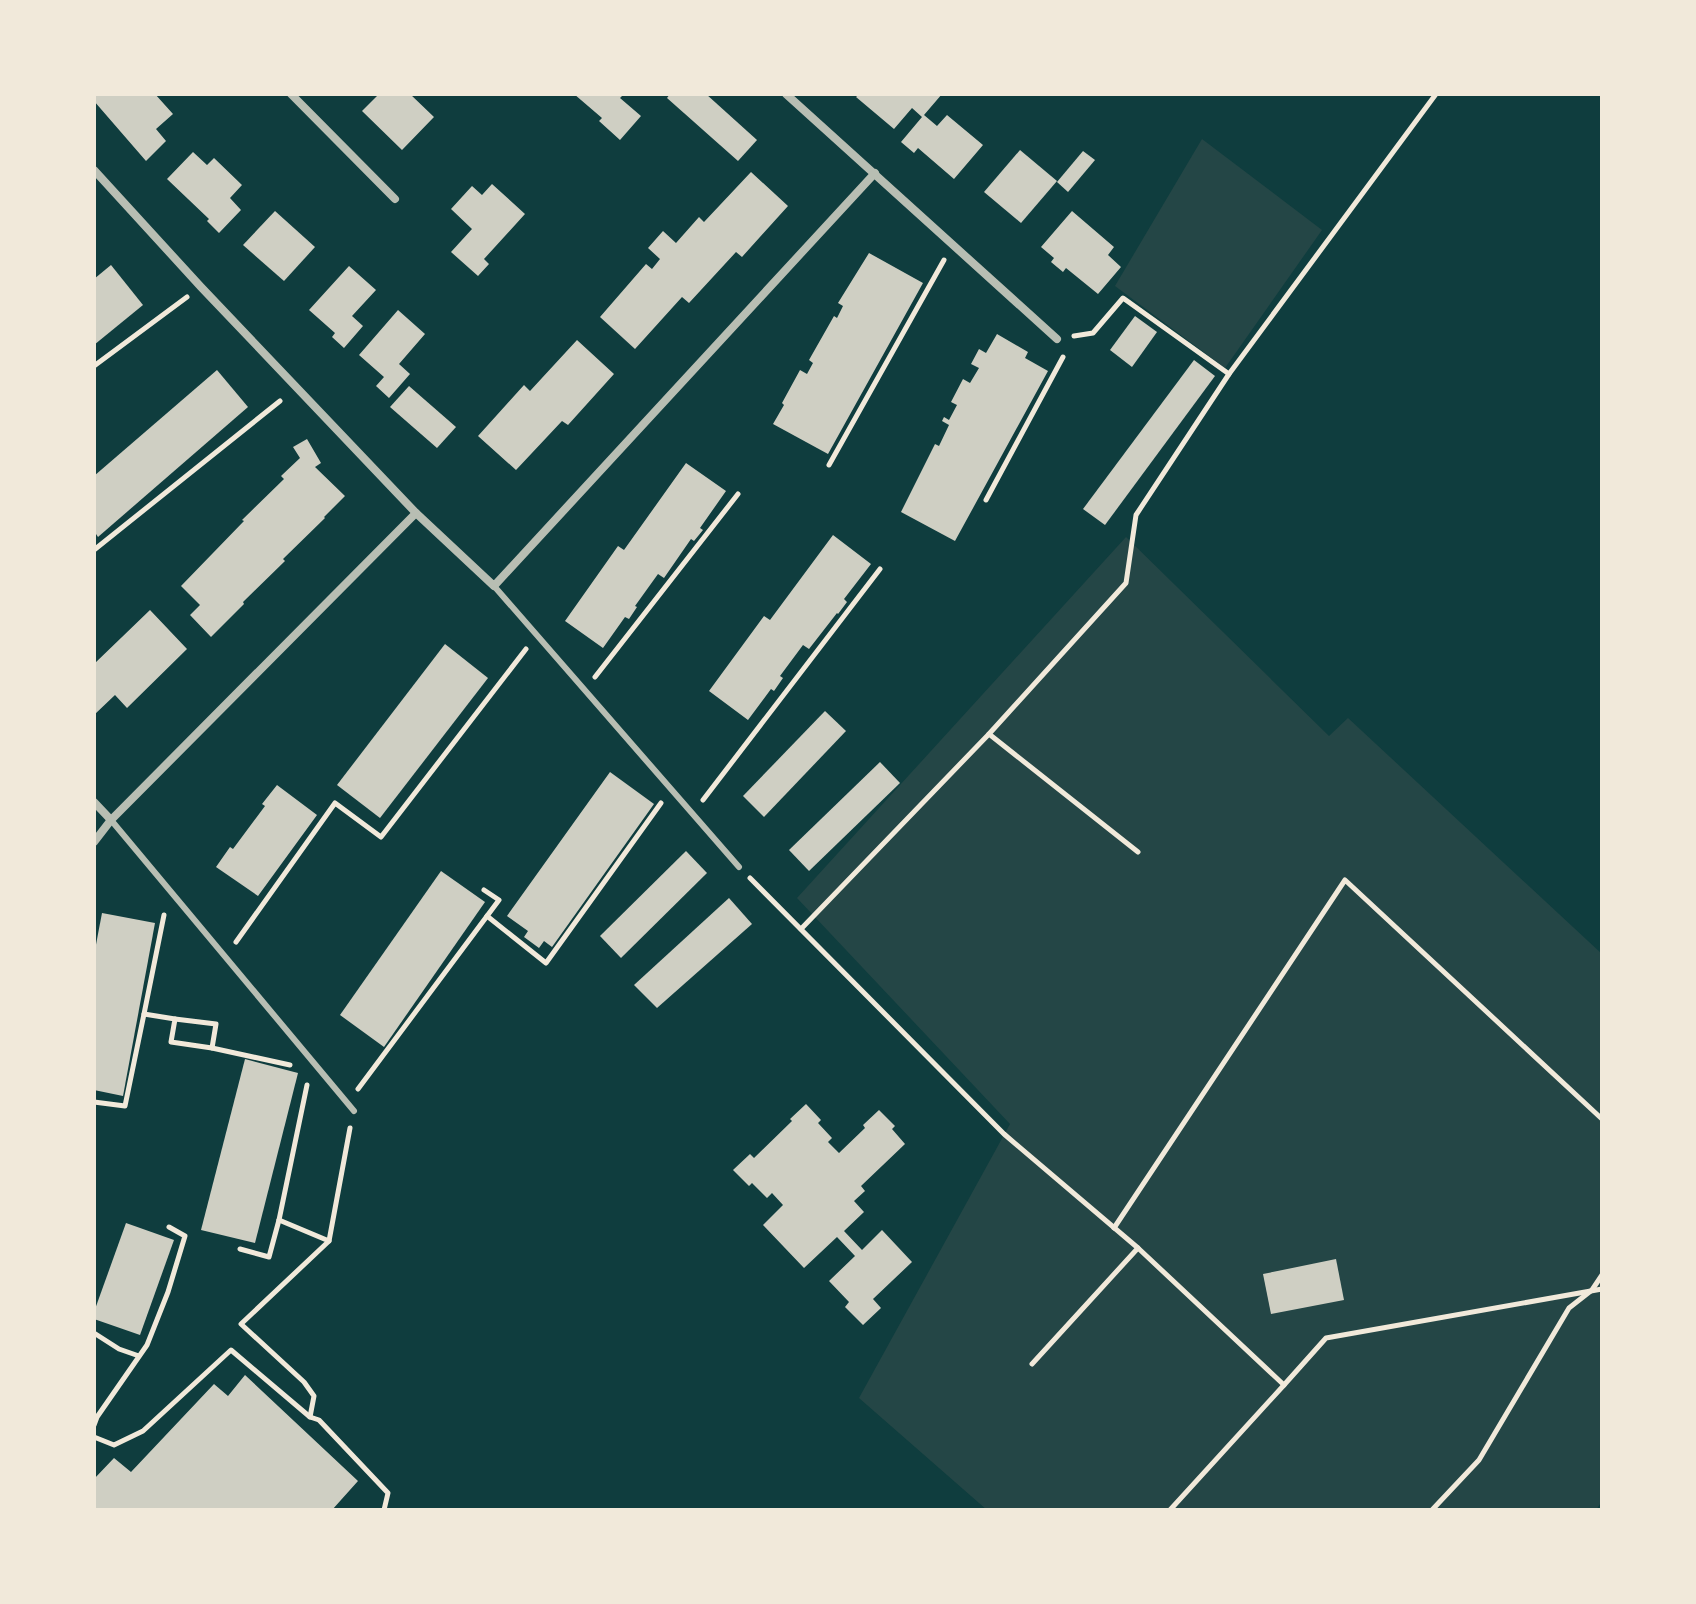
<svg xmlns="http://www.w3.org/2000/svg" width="1696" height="1604" viewBox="0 0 1696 1604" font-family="'Work Sans',sans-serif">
  <rect width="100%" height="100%" fill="#0f3d3e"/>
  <!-- green -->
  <g fill="#244646">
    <polygon points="1202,139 1322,230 1225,368 1115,286"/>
    <polygon points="1126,537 1329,736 1348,718 1602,954 1602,1501 1596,1510 987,1510 859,1398 1010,1124 797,898"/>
  </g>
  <!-- building -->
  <g fill="#cfcfc3">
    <polygon points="94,94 155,94 173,114 156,129 166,141 146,161 94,101"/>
    <polygon points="379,94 403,94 405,96 410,94 434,117 402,150 362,111"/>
    <polygon points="574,94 624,94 620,98 641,116 620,140 599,121 602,118"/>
    <polygon points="670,94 706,94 757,140 738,161 667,98"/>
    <polygon points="859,94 942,94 924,115 937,126 947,115 983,145 954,179 918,148 914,153 901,142 922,117 912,108 894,129 856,97"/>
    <polygon points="1020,150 1057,181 1021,223 984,192"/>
    <polygon points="1083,151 1095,160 1068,192 1057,182"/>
    <polygon points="193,152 207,165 214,158 242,185 230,198 241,210 219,233 207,221 209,219 167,179"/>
    <polygon points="751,172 788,206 742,257 736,252 689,303 682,297 635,349 600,317 646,264 652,269 660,259 648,248 663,231 676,243 699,217 704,222"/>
    <polygon points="492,184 525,214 484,259 489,264 478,276 451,252 472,229 451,209 472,186 482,195"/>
    <polygon points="275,211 315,247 284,281 243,245"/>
    <polygon points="1072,211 1114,247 1108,255 1121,267 1098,294 1066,268 1063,272 1051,262 1054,258 1041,247"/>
    <polygon points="869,253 923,283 828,454 773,424 784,405 782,403 800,370 807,374 813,363 809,360 834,316 837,318 843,306 838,303"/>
    <polygon points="111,265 143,305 94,345 94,279"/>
    <polygon points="349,266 376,290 352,316 363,326 344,348 332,337 335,333 309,310"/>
    <polygon points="398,310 425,334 399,364 410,374 389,398 376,386 384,377 359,355"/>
    <polygon points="1135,316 1157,332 1132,367 1110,350"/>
    <polygon points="997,334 1028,352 1025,358 1048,371 955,541 901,512 935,444 939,446 949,425 942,421 944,417 949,420 957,405 951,402 963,379 970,383 979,368 971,364 979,349 986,353"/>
    <polygon points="577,340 614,374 568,425 562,421 516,470 478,436 524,385 530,391"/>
    <polygon points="1194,360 1215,376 1105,525 1083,509"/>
    <polygon points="217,370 248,407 98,537 94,531 94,476"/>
    <polygon points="409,386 456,427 437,448 390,407"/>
    <polygon points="307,439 321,463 315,467 345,496 324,517 325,518 283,559 285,561 243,602 244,604 211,637 190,615 200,605 181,586 244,521 242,520 284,479 281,476 300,458 293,447"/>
    <polygon points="686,463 726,491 700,528 703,530 694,541 691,539 664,578 658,574 635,606 637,607 629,619 625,617 603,648 565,621 618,546 624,550"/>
    <polygon points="833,535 871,564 844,599 847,602 838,614 837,613 809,649 803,645 780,676 783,678 774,691 771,689 748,720 709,691 764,616 770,620"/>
    <polygon points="150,610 187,649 127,708 115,695 94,715 94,664"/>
    <polygon points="445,644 488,678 380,818 337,785"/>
    <polygon points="825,711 846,731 764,817 743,796"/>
    <polygon points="880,762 900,783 809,871 789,850"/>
    <polygon points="610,772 654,804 552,947 544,941 539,948 524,937 528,931 507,916"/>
    <polygon points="277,785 317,815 258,896 216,867 230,847 233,849 265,806 262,804"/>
    <polygon points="686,851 707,873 621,958 600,936"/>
    <polygon points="441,871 485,902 384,1047 340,1015"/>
    <polygon points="729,898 752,924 657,1008 634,985"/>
    <polygon points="102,913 155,923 123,1096 94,1090 94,955"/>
    <polygon points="245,1059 298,1073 255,1243 201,1230"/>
    <polygon points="806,1104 821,1120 818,1123 832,1138 828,1142 839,1153 865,1128 863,1125 879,1110 895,1126 892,1129 905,1144 861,1186 865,1191 854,1201 864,1212 844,1231 862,1250 882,1230 912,1262 873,1299 881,1308 863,1325 845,1307 849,1302 829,1281 855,1256 837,1237 804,1268 763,1225 783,1205 772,1193 767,1198 752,1183 749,1186 733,1170 750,1154 754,1158 792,1121 790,1119"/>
    <polygon points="126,1223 174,1240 140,1335 94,1319 94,1312"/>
    <polygon points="1336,1259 1344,1300 1271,1314 1263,1274"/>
    <polygon points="245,1375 358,1481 332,1510 94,1510 94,1479 114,1458 131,1472 214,1384 228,1396"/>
  </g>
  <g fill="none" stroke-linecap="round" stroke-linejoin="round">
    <!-- path -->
    <g stroke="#f1e9da" stroke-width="5">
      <polyline points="1074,336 1093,333 1123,298 1229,374"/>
      <polyline points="94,366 187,297"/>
      <polyline points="829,465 944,260"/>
      <polyline points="986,500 1063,357"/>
      <polyline points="94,550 280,401"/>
      <polyline points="595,677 738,494"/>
      <polyline points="989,734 1126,583 1136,515 1229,374 1436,94"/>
      <polyline points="703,800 880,569"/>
      <polyline points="750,878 1004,1134 1138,1248 1284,1385 1326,1338 1602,1289"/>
      <polyline points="164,915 144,1014 175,1019 171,1042 212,1048 290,1065"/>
      <polyline points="487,916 546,963 661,803"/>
      <polyline points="801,929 989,734 1138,852"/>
      <polyline points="236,942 335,803 381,837 526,649"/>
      <polyline points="175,1019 216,1024 212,1048"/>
      <polyline points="358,1089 499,900 484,890"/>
      <polyline points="94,1102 125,1106 144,1014"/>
      <polyline points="279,1220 329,1241 241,1324 304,1382 314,1396 310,1417"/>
      <polyline points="1114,1228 1345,880 1602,1119"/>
      <polyline points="329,1241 350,1128"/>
      <polyline points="240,1249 269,1257 279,1220 307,1085"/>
      <polyline points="94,1333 119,1349 139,1356"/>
      <polyline points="1032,1364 1138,1248"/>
      <polyline points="94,1425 97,1417 147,1345 168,1292 185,1236 169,1227"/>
      <polyline points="94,1437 114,1445 143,1431 231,1350 310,1417 319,1420 388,1493 384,1510"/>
      <polyline points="1170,1510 1284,1385"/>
      <polyline points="1432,1510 1479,1460 1569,1308 1592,1290 1602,1275"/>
    </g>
    <!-- service -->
    <g stroke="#b8beb3" stroke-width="6">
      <polyline points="494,586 739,867"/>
      <polyline points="111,820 354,1111"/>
    </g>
    <!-- minor -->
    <g stroke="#b8beb3" stroke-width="8">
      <polyline points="291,94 395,199"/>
      <polyline points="786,94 1057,339"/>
      <polyline points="94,170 201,287 416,513"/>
      <polyline points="94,802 111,820"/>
      <polyline points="94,842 111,820 416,513 494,586 875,173"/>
    </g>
  </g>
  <!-- border -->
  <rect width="1696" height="1604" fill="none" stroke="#f1e9da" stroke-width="192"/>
</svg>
